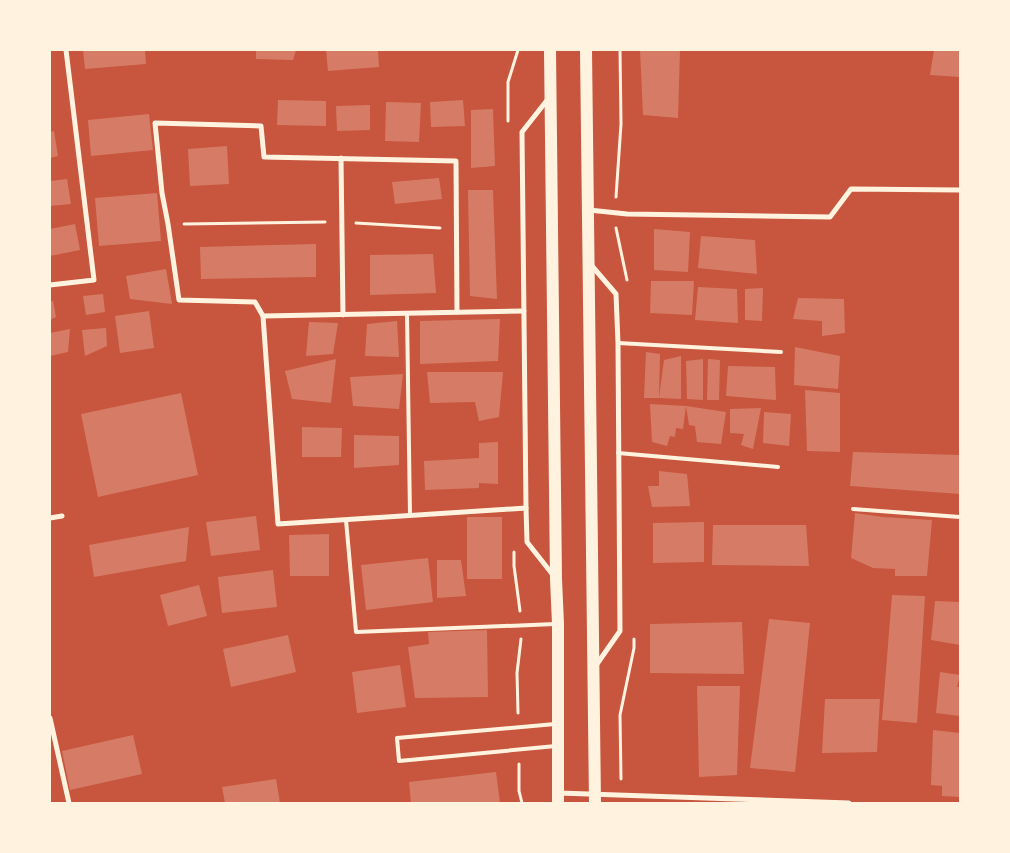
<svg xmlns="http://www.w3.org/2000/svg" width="1010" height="853" viewBox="0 0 1010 853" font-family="'Noto Sans',sans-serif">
  <rect width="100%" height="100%" fill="#c8553d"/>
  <!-- building -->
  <g fill="#d67c66">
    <polygon points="83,50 145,50 146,64 85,69"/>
    <polygon points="256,50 296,50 293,60 256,59"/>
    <polygon points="326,50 378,50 379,67 328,71"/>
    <polygon points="640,50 680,50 678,118 643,115"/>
    <polygon points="934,50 960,50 960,77 930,75"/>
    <polygon points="278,100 326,101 326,126 277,125"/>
    <polygon points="463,100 465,126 431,127 430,102"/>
    <polygon points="386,102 421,103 419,142 385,141"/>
    <polygon points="370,105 370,130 337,131 336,106"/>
    <polygon points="493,109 495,166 471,168 471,110"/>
    <polygon points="149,114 153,150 91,156 88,120"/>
    <polygon points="54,131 58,156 50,158 50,132"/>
    <polygon points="227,146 229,184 190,186 188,149"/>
    <polygon points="439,178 442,199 395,204 392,182"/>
    <polygon points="67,179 71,204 50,206 50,181"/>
    <polygon points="468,190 493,190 497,299 470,296"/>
    <polygon points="157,193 161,241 99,246 95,198"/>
    <polygon points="75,224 80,250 50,256 50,229"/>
    <polygon points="654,229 690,232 688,272 654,270"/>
    <polygon points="701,236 755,240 757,274 698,268"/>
    <polygon points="316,244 316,277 201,279 200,247"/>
    <polygon points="433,254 436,293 370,295 370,255"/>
    <polygon points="166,269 172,304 130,299 126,276"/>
    <polygon points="651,281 694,281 692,315 650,313"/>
    <polygon points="698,287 737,289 738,323 695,320"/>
    <polygon points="763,288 762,321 745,320 745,289"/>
    <polygon points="103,294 105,312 86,315 83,296"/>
    <polygon points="798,298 844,299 845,333 822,336 822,321 793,319"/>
    <polygon points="53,301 56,317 50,320 50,302"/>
    <polygon points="149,311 154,348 120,353 115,316"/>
    <polygon points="500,319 498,361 420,364 420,321"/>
    <polygon points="397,321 399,357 365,356 367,324"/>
    <polygon points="309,322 338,323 333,354 306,356"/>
    <polygon points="106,328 107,346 85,356 82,330"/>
    <polygon points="70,329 68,352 50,356 50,333"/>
    <polygon points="795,347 840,356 838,389 794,385"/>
    <polygon points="646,352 660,354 659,398 644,398"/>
    <polygon points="681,356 681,399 659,398 664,360"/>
    <polygon points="336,359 331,403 292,399 285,371"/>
    <polygon points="703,359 703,400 687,399 686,361"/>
    <polygon points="708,359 720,360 719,400 707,400"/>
    <polygon points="728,366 775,367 776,400 726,396"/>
    <polygon points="427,372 503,372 499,417 479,421 475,402 430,403"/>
    <polygon points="403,374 399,409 353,406 350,377"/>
    <polygon points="805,390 840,393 840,452 807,451"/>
    <polygon points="181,393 198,475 98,497 81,414"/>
    <polygon points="650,404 686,406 683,429 676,428 675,437 670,436 667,446 652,442"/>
    <polygon points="686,406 726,412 721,444 697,442 695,426 689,425"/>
    <polygon points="761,408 753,449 741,445 744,434 730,433 730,409"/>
    <polygon points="764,412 791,414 789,446 763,443"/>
    <polygon points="302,427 342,428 341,457 302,457"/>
    <polygon points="354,435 399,436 399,465 354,468"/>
    <polygon points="498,442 498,484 479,483 479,488 425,490 424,461 479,458 479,443"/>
    <polygon points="853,452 960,455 960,494 850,486"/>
    <polygon points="659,471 687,474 690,506 652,507 648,486 659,486"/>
    <polygon points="855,513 883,517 932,520 927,576 895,576 895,569 873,568 851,558"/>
    <polygon points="256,516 260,550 211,556 206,522"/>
    <rect x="467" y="517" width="35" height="62"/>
    <polygon points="704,522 704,562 653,563 653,523"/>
    <polygon points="713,525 806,525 809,566 712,565"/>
    <polygon points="189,527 186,561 94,577 89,545"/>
    <polygon points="329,534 329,576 290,576 289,535"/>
    <polygon points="428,558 433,602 366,610 361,565"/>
    <polygon points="437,560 461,560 466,596 437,598"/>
    <polygon points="273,570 277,607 222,613 218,577"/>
    <polygon points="199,585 207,616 168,626 160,595"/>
    <polygon points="892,595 925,596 917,723 882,720"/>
    <polygon points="935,601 960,602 960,645 931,640"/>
    <polygon points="769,619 810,623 795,772 750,768"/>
    <polygon points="742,622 744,674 650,673 650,624"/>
    <polygon points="487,630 488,697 415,698 408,647 429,644 428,632"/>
    <polygon points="288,635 296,672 231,687 223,649"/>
    <polygon points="400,665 406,707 357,713 352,672"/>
    <polygon points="940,672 960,675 957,687 960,687 960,716 936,713"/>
    <polygon points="697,686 740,686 737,775 699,777"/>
    <polygon points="825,699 880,699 877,752 822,753"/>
    <polygon points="933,730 960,733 960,797 942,796 942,786 931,785"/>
    <polygon points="133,735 142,774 70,790 62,751"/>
    <polygon points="496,772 500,803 411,803 409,782"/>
    <polygon points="276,779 280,803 225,803 222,787"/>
  </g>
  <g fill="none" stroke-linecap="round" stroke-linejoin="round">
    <!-- path -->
    <g stroke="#fff3e0" stroke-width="3">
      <polyline points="508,121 508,82 518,50"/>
      <polyline points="616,197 621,124 620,50"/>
      <polyline points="356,223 440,228"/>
      <polyline points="184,224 325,222"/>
      <polyline points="616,228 627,280"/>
      <polyline points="514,552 514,566 520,611"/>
      <polyline points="518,713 517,673 521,639"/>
      <polyline points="519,764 519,791 522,803"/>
      <polyline points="621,779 620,715 634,648 634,639"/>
    </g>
    <!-- service -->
    <g stroke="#fff3e0" stroke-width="4">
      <polyline points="407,314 410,515"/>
      <polyline points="618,343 781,352"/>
      <polyline points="618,453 778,467"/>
      <polyline points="853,509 960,517"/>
      <polyline points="346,520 356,632 555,624"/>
      <polyline points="555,724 397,738 399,761 556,746"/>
    </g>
    <!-- minor -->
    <g stroke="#fff3e0" stroke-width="5">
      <polyline points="548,99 522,132 526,508 527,542 553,575"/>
      <polyline points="341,158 343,315"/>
      <polyline points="589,210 627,214 830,217 851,189 960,190"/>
      <polyline points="592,266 616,294 618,343 620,631 597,664"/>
      <polyline points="50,285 94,280 66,50"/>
      <polyline points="457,312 456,161 264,157 261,126 155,123 162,193 168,224 179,300 255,302 263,316 278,524 526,508"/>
      <polyline points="263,316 524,311"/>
      <polyline points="50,518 62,516"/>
      <polyline points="50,718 69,803"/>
      <polyline points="559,793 849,803"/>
    </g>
    <!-- primary -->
    <g stroke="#fff3e0" stroke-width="12">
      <polyline points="550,50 556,579 558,624 558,803"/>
      <polyline points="586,50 595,803"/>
    </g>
  </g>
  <!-- border -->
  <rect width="1010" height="853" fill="none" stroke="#fff3e0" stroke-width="102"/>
</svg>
